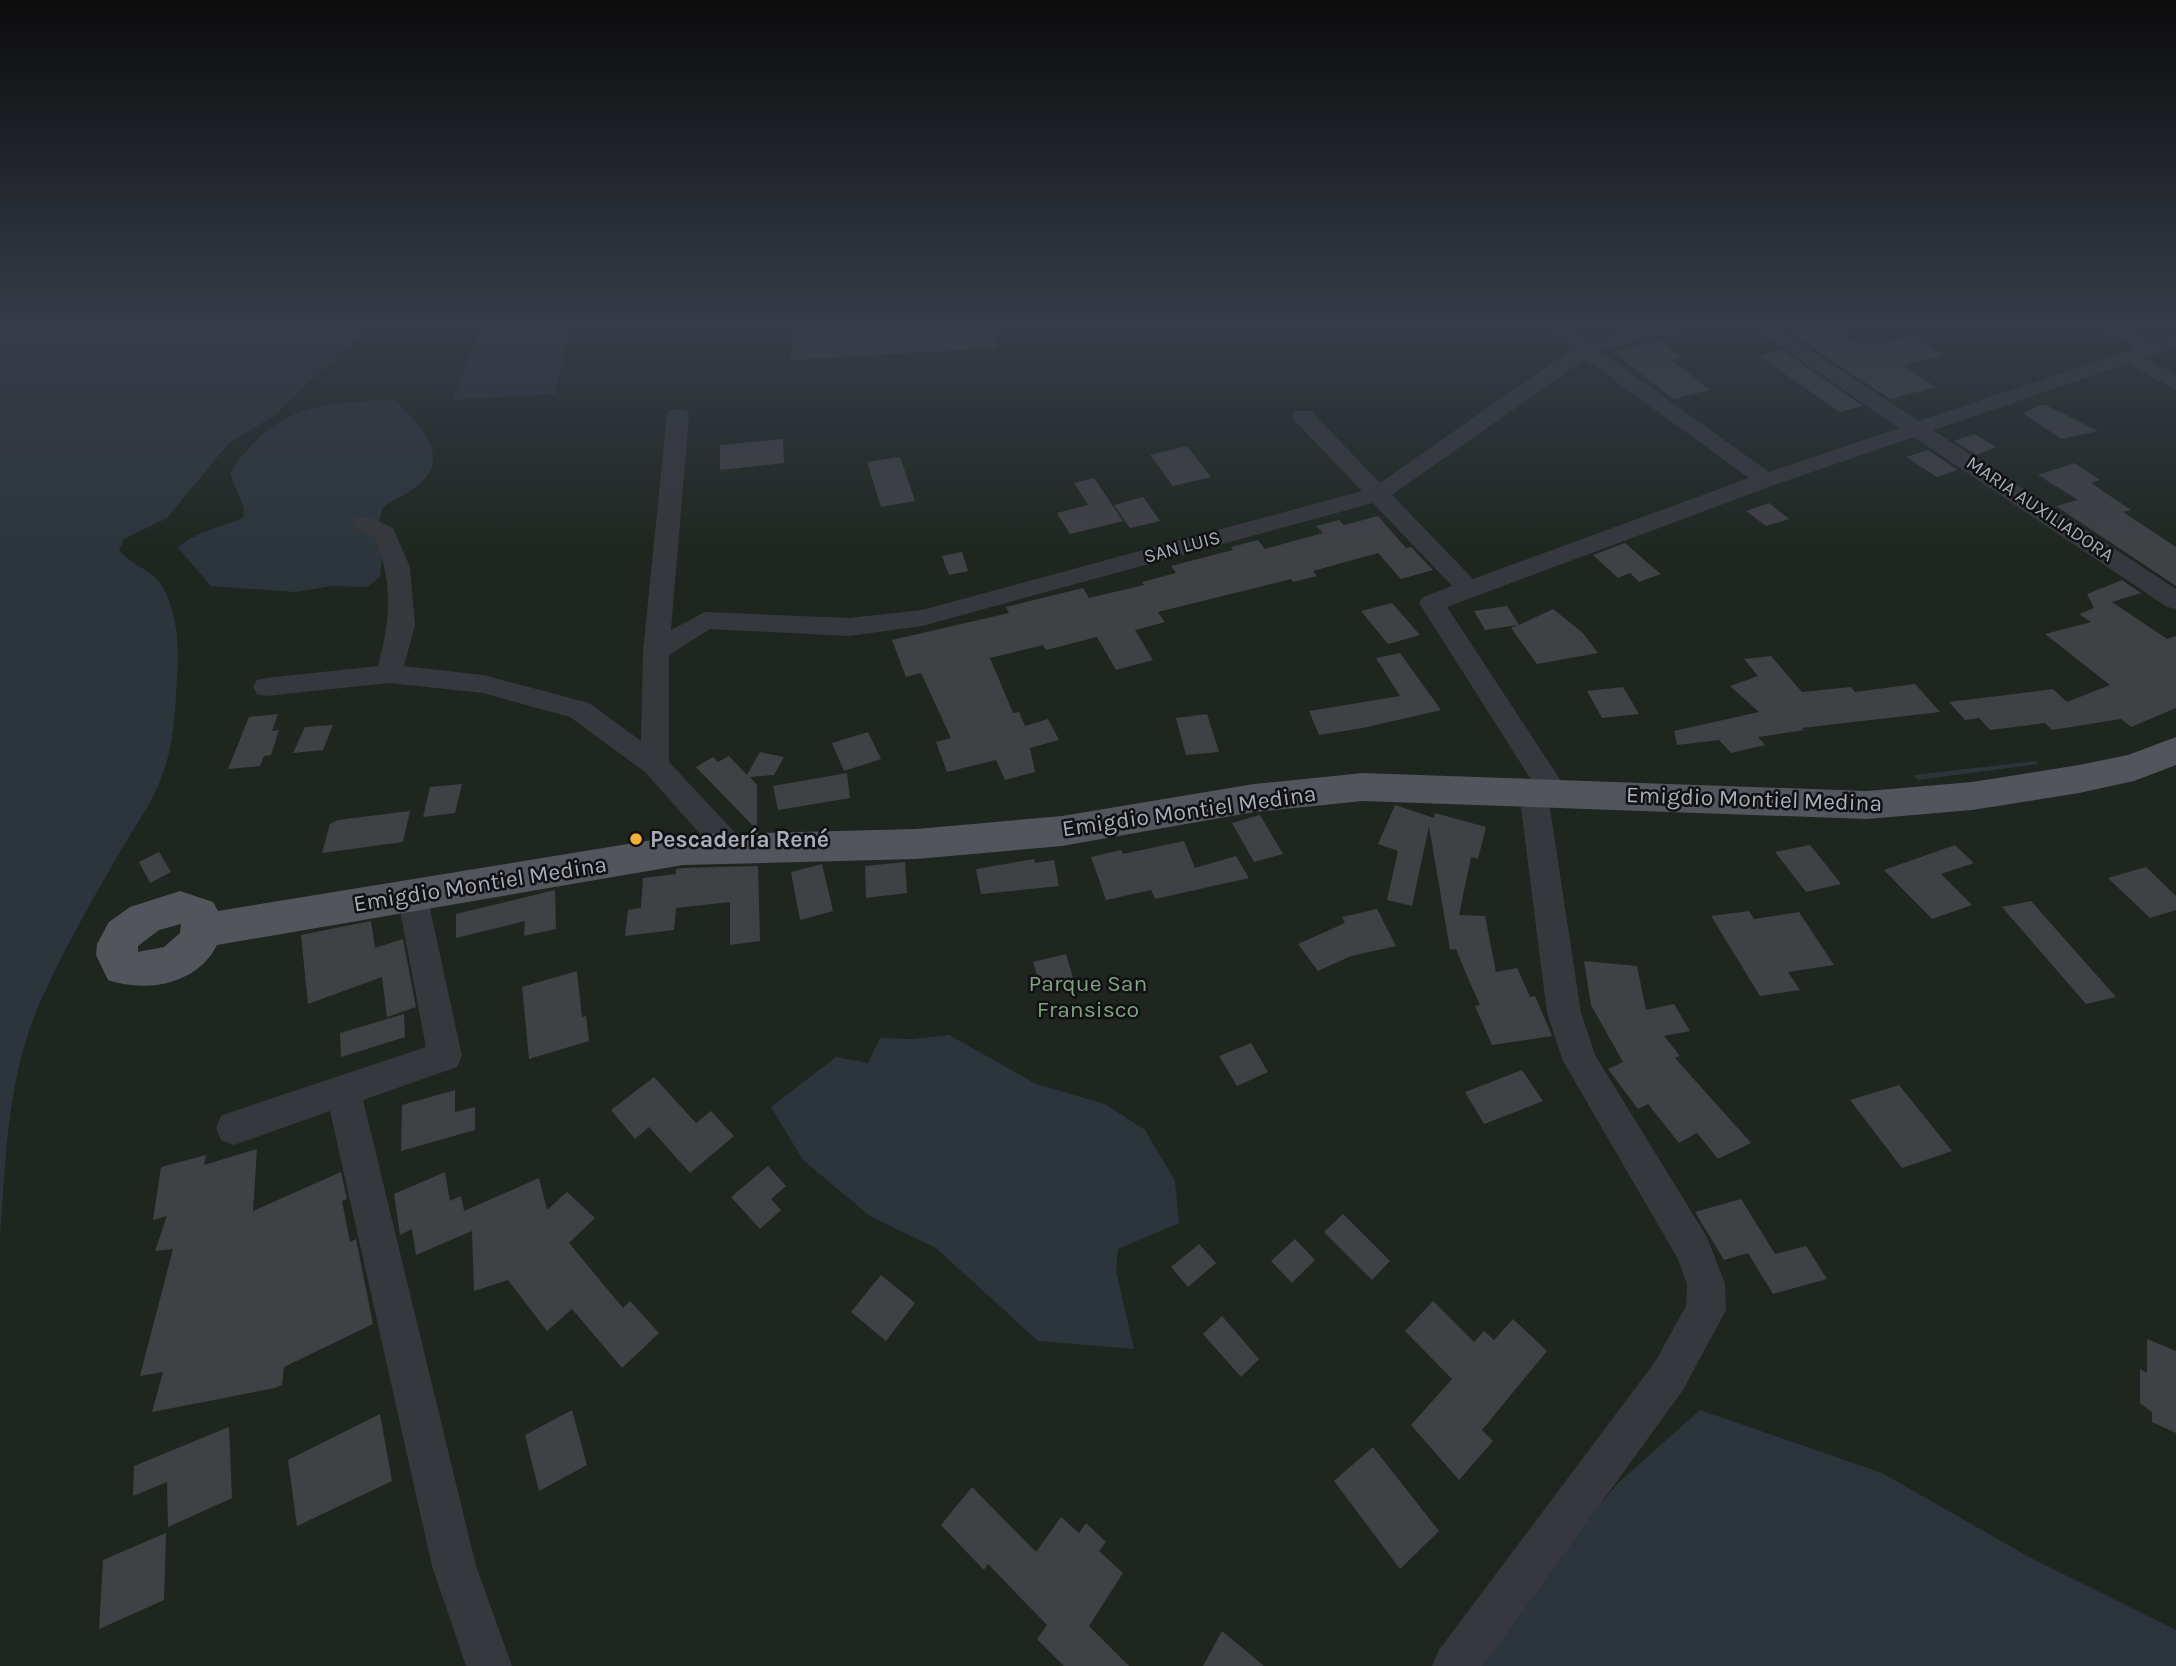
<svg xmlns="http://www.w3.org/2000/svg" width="2176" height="1666" viewBox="0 0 2176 1666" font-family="Karla,sans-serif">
  <rect width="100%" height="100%" fill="#161618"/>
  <!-- green -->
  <polygon fill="#1e261f" points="61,327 2176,327 2176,1666 0,1666 0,512"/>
  <!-- water -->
  <g fill="#2c353c">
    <path d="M0 327H368L273 416 228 444 167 518 124 539 119 550C132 567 155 569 165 591 178 618 179 650 177 679 175 711 174 743 163 773 153 803 135 825 120 852 91 902 61 954 38 1007 7 1080 6 1159 0 1236Z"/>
    <polygon points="481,327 570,327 555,394 452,400"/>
    <path d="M394 399C419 426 459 460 410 491 401 497 391 501 382 508L378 528 383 546 380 577 367 587 332 586 295 592 211 586 178 548C195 532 221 527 243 518L244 508 230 474C235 462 244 454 253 444 294 400 339 404 394 399Z"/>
    <polygon points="2036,761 2038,764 1918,780 1914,775"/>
    <polygon points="949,1035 1036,1084 1105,1104 1145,1130 1175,1181 1179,1223 1118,1249 1116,1271 1134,1349 1038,1341 936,1248 870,1216 803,1160 771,1107 836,1057 868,1063 880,1038 912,1039"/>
    <polygon points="1700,1410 1882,1473 2029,1557 2176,1630 2176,1666 1462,1666 1619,1482"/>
  </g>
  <!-- building -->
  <g fill="#404145">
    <polygon points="795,327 994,327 996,348 790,360"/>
    <polygon points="1788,327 1831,327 1863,346 1915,336 1944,355 1902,365 1936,387 1890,399 1792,334 1797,333"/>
    <polygon points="1658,339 1683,357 1672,360 1710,390 1673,399 1614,352"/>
    <polygon points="1782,350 1863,406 1840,412 1759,356"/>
    <polygon points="2042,405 2046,405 2098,431 2061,439 2023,413"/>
    <polygon points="1974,434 1996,447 1977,455 1954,441"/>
    <polygon points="783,439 784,463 720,470 720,445"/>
    <polygon points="1187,446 1211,477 1173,486 1150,455"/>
    <polygon points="1928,450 1958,470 1937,477 1906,457"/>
    <polygon points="900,457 915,501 881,507 867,462"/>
    <polygon points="2074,463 2100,480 2091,483 2131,510 2123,512 2176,547 2176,586 2056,506 2078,500 2038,475"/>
    <polygon points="1094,478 1123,521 1070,534 1057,513 1088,505 1074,483"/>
    <polygon points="1143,497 1160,521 1130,528 1114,505"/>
    <polygon points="1769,503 1789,519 1766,526 1746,511"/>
    <polygon points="1378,516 1406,548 1411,547 1433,570 1401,579 1378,553 1313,571 1317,576 1293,582 1291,579 1158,612 1165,622 1135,630 1153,660 1116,670 1097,637 1046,650 1043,645 990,658 1013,713 1019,712 1025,726 1048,719 1059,740 1030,748 1035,772 1005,780 996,760 947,772 936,742 951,738 921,673 906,677 892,640 1009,613 1006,607 1083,588 1089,598 1144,585 1142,582 1176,573 1171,566 1233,550 1231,547 1258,540 1265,549 1323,533 1316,526 1339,520 1344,525"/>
    <polygon points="1625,543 1649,564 1661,574 1639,582 1630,573 1618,578 1593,555"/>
    <polygon points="962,552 968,571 949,575 942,556"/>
    <polygon points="2122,580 2141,593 2112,602 2167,639 2176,636 2176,708 2131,727 2121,719 2052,730 2045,723 1990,730 1979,718 1965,720 1949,702 2053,689 2067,702 2110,685 2045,634 2091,622 2079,614 2094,608 2087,594"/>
    <polygon points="1392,603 1420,635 1388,644 1361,611"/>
    <polygon points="1507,606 1519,625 1553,609 1583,633 1598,653 1537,664 1511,628 1518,625 1485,630 1474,611"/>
    <polygon points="1400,653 1441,710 1363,728 1319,735 1309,711 1400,696 1376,658"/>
    <polygon points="1771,656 1802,692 1851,687 1855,692 1915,684 1940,712 1802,728 1804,730 1758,737 1765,745 1731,753 1719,740 1677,745 1674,731 1759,712 1730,686 1758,676 1744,659"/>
    <polygon points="1623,687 1639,714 1602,718 1587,691"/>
    <polygon points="278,714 272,731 279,730 271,755 264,756 260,766 228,769 249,717"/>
    <polygon points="1207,714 1219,752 1186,755 1176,718"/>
    <polygon points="333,725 323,750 293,753 305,727"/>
    <polygon points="868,732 881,759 844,771 832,743"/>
    <polygon points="760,752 784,757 774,775 750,777 757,785 757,830 696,767 713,757 718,762 729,756 747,775"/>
    <polygon points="847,773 850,798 778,810 773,786"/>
    <polygon points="462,784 455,813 423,817 430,787"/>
    <polygon points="1395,805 1434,818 1435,813 1486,827 1478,859 1471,857 1459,915 1485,916 1496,972 1517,968 1530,997 1535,996 1552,1036 1492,1045 1475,1006 1480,1005 1467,976 1456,949 1450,950 1429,826 1412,906 1387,900 1398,851 1378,844"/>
    <polygon points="410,811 403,842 322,853 330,824 338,820"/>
    <polygon points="1260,815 1283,854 1254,862 1232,823"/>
    <polygon points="1184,841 1195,868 1236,856 1249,878 1155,899 1151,890 1106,900 1091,857 1121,850 1123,854"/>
    <polygon points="1810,845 1823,861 1841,884 1806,892 1775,852"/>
    <polygon points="1955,845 1974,863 1941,874 1972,905 1932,919 1884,870"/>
    <polygon points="159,852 171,872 150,883 139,862"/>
    <polygon points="1034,859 1035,863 1054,860 1059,886 981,894 976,869"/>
    <polygon points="905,862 907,893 866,898 865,866"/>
    <polygon points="822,864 833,911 800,920 791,872"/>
    <polygon points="758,866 760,941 730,945 730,902 676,908 674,930 625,936 628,910 641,908 643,878 676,874 676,869 683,868"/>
    <polygon points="2146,867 2176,896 2176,910 2150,918 2108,878"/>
    <polygon points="555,890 556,929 524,936 525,921 456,938 456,914"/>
    <polygon points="2031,901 2116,997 2086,1004 2002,907"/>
    <polygon points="1377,909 1396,946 1351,956 1318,971 1298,944 1345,923 1342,917"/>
    <polygon points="1749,911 1754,919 1799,912 1834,965 1788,972 1800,990 1760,996 1711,916"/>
    <polygon points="371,921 375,948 403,939 416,1007 387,1017 382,977 308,1004 301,935"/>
    <polygon points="1066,954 1074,981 1041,988 1033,962"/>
    <polygon points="1584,961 1637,966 1646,1010 1674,1004 1690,1031 1664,1036 1680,1056 1675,1058 1751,1143 1718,1159 1697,1133 1679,1143 1648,1104 1638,1109 1608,1069 1623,1062 1591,1005"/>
    <polygon points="577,971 582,1017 586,1016 589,1041 529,1059 522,987"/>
    <polygon points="404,1014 405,1037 341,1057 340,1033"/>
    <polygon points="1251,1043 1268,1072 1237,1086 1219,1056"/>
    <polygon points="1522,1070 1543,1101 1484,1124 1465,1092"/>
    <polygon points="654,1077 696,1123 711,1111 734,1136 690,1173 649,1127 635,1139 611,1110"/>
    <polygon points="1899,1085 1952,1151 1902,1168 1850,1100"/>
    <polygon points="455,1090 455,1112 475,1107 475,1130 401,1151 402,1105"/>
    <polygon points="257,1149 253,1211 341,1172 347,1199 342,1201 350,1242 356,1239 373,1324 284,1367 282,1385 275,1388 152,1412 163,1372 140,1376 173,1249 155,1251 167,1216 153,1220 161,1167 206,1155 204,1165"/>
    <polygon points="768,1166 786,1186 771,1199 781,1210 760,1229 731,1197"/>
    <polygon points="445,1172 450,1201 461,1196 464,1211 539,1178 547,1210 567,1192 595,1218 569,1243 623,1308 630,1301 659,1333 622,1368 572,1309 547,1331 508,1280 474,1291 472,1231 416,1255 412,1229 400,1235 394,1194"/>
    <polygon points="1741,1199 1775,1254 1806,1246 1827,1279 1773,1294 1748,1253 1724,1260 1695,1212"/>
    <polygon points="1343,1214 1390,1261 1372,1280 1324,1232"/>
    <polygon points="1295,1239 1315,1260 1292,1283 1271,1261"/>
    <polygon points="1199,1244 1216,1263 1188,1287 1171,1267"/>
    <polygon points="881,1275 915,1303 886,1341 851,1312"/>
    <polygon points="1433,1301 1474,1342 1484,1331 1494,1340 1513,1319 1547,1351 1482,1430 1493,1441 1459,1480 1411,1425 1452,1379 1405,1331"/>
    <polygon points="1222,1316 1259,1359 1241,1377 1203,1334"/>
    <polygon points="2147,1339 2176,1351 2176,1433 2152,1422 2152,1412 2140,1403 2140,1369 2147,1373"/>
    <polygon points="572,1410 587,1465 539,1491 525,1435"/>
    <polygon points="380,1414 392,1481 297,1526 288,1460"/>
    <polygon points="229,1427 232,1498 168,1527 167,1482 133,1496 134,1466"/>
    <polygon points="1373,1447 1439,1531 1400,1569 1334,1481"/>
    <polygon points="972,1487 1036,1552 1061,1517 1079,1533 1086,1523 1106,1542 1099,1551 1123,1573 1089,1626 1129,1666 1064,1666 1037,1639 1047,1625 988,1564 984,1570 941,1525"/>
    <polygon points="166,1533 164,1600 99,1629 103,1560"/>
    <polygon points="1222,1631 1264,1666 1203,1666"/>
  </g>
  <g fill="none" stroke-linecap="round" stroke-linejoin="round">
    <!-- minor -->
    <g fill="#37383d" fill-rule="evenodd">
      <path d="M1545 327H1566L1588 342 1650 327H1681L1679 331 1600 351 1769 472 1899 428 1753 327H1775L1919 421 2136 348 2104 331 2102 327H2125L2154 342 2176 335V348L2145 358 2176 375V390L2127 364 1933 430 2176 589V609L2167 607 1914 437 1774 485 1447 607 1569 793 1565 801 1549 802 1581 1013 1595 1055 1707 1237 1725 1284 1726 1310 1683 1390 1483 1666H1432L1439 1650 1655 1362 1686 1306 1687 1284 1678 1259 1563 1061 1547 1013 1519 792 1523 784 1532 781 1419 603 1423 597 1452 586 1373 503 922 626 849 636 710 629 669 655V762L741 839 745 847 741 855 730 859 719 855 645 772 570 717 483 693 389 683 266 696 257 694 253 687 257 680 266 678 378 666C391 617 393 585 375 537L355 528 351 523 355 518H371L393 528 410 567 415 625 404 666 483 675 589 703 641 741 643 651 667 415 670 410H686L689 415 671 630 705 612 849 618 922 610 1362 491 1295 421 1292 416 1295 411H1311L1380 483 1572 349ZM1585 359 1749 478 1473 579 1392 495Z"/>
      <polygon points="412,882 423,886 427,895 462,1056 457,1067 363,1100 476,1566 512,1666 466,1666 432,1566 330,1111 234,1145 221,1140 216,1128 221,1116 234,1111 426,1047 397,895 401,886"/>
    </g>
    <!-- primary -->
    <path fill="#53555c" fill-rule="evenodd" d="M2176 737V765L2134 781 2079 793 1972 810 1867 819 1363 801 1254 812 1062 846 916 859 683 865 217 945C197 985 146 993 108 980L96 955 97 944 109 922 130 907 180 891 213 902 218 911 683 835 916 829 1062 816 1254 784 1363 773 1867 791 1972 782 2079 765 2128 755ZM181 924 180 933 164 947 138 952V946L159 930Z"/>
  </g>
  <!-- sky -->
  <linearGradient id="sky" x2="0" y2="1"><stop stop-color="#0c0c0d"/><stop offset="0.58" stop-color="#363c48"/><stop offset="1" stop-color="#363c48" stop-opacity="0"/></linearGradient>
  <rect width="2176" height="560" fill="url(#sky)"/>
  <!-- markers -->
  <circle fill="#f2b134" stroke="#111113" stroke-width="2.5" cx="636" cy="839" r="7"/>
  <g text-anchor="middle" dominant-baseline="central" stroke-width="5" stroke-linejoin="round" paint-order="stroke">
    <!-- far-street labels -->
    <g font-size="19" fill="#a8adb8" stroke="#111113">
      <text transform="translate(2040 509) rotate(34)">MARIA AUXILIADORA</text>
      <text transform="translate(1182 547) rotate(-15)">SAN LUIS</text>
    </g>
    <!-- street labels -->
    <g font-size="23" fill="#a8adb8" stroke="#111113">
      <text transform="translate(1754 799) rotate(2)">Emigdio Montiel Medina</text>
      <text transform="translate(1189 811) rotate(-8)">Emigdio Montiel Medina</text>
      <text transform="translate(480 884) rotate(-9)">Emigdio Montiel Medina</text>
    </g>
    <!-- poi labels -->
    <g font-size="23" font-weight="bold" fill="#a8adb8" stroke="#111113" text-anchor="start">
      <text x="650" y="839">Pescadería René</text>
    </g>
    <!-- park labels -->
    <g font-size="23" fill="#7fa381" stroke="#111113">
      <text x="1088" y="983">Parque San<tspan x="1088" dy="26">Fransisco</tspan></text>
    </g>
  </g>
</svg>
